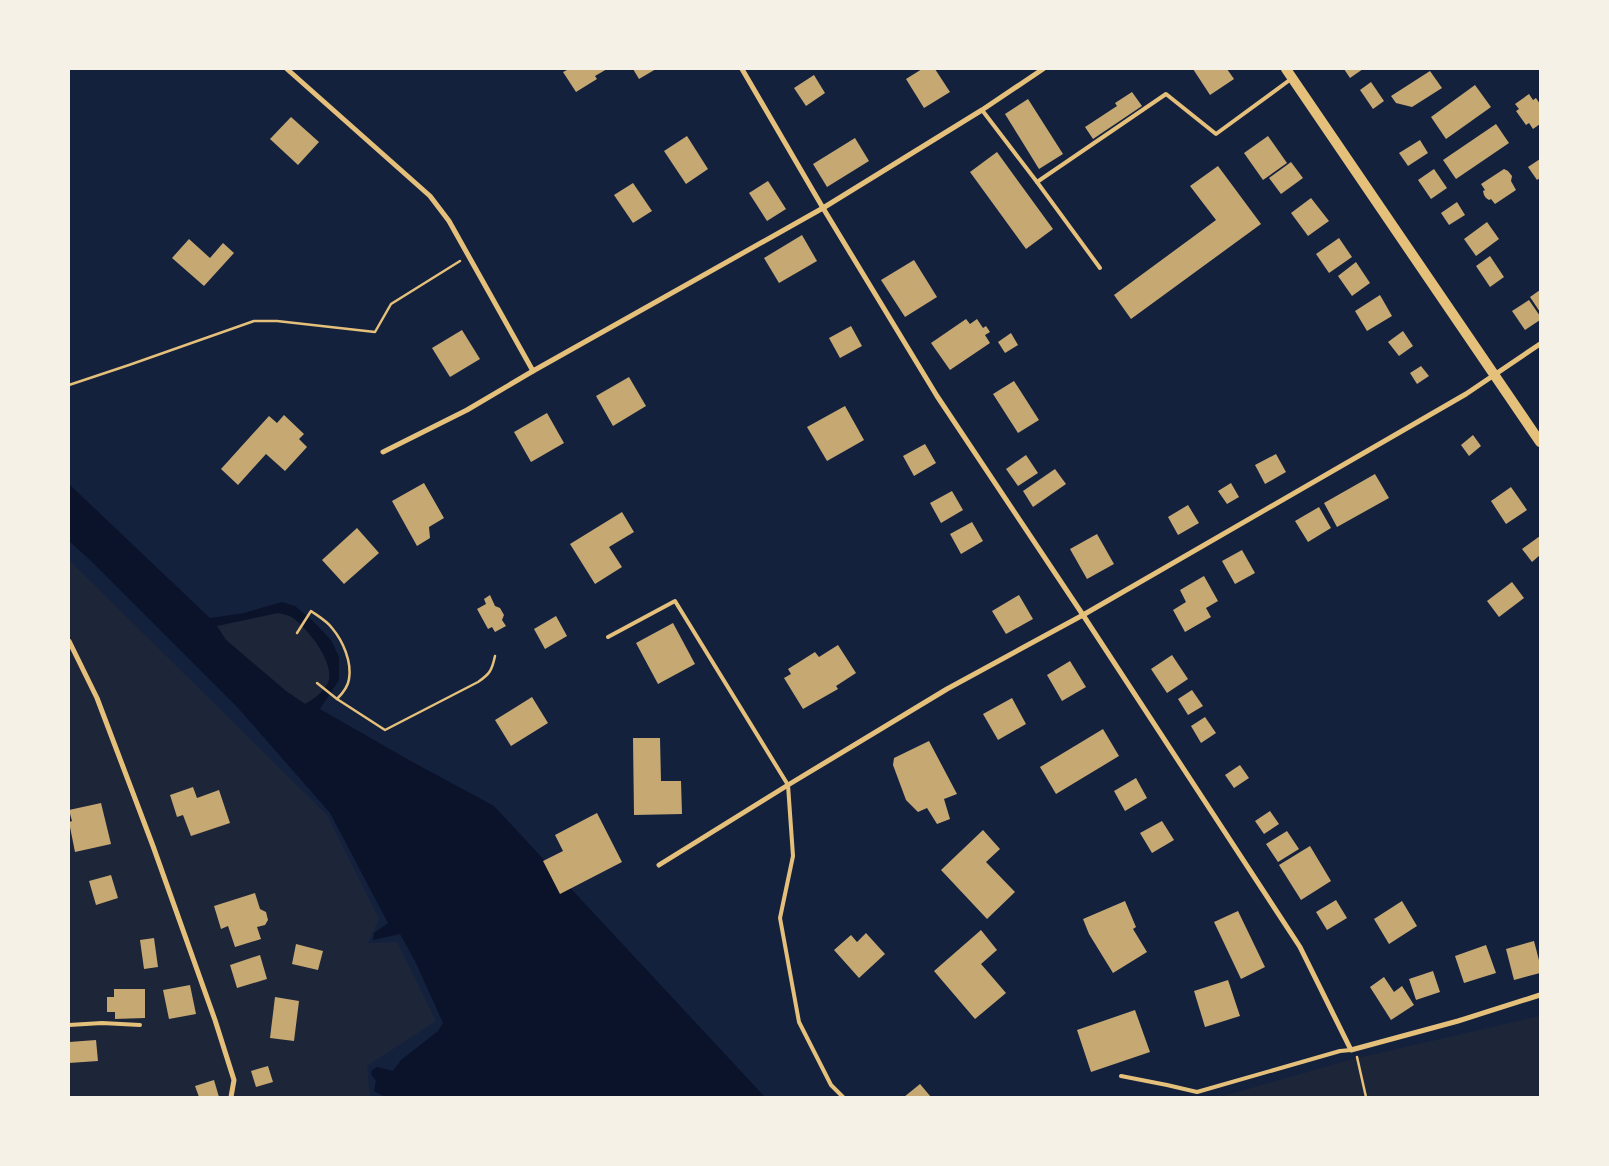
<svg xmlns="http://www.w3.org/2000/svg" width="1609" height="1166" viewBox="0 0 1609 1166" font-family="Mulish,sans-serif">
  <rect width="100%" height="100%" fill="#14213d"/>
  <!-- green -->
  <g fill="#1d2539">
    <polygon points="69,560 327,815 379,919 368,943 397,942 436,1021 367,1066 370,1097 69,1097"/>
    <path d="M278 613C283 614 289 615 293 618 308 629 333 660 329 680 326 691 314 699 305 704L286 691 226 640 216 625Z"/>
    <polygon points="1540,1016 1540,1097 1220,1097 1349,1060"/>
  </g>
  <!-- water -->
  <path fill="#0b132b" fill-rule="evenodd" d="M69 484 210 618 244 613 282 602 295 606 313 621 331 640 339 657V680L320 709 409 760 494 806 765 1097H385L374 1091 376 1081 371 1074 372 1070 377 1067 393 1071 401 1060 438 1031 443 1023 415 961 400 934 373 940 374 933 388 923 330 813 238 708 91 561 69 541ZM278 613C283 614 289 615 293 618 308 629 333 660 329 680 326 691 314 699 305 704L286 691 226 640 217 626Z"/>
  <!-- building -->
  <g fill="#c6a872">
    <polygon points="569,69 607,69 595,76 597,79 576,92 563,72"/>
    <polygon points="633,69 656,69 639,79"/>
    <polygon points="922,69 935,69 950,92 924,108 906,79"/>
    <polygon points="1193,69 1227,69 1234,79 1210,95"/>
    <polygon points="1344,69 1363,69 1350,78"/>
    <polygon points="1430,71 1442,88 1412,107 1396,103 1391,96"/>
    <polygon points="814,75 825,93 806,106 794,88"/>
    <polygon points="1371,82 1384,101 1373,109 1360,90"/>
    <polygon points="1475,85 1491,107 1446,139 1431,117"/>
    <polygon points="1132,92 1142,106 1093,139 1085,127 1117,106 1115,103"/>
    <polygon points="1529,94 1533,100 1536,98 1540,104 1540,124 1533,129 1529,123 1526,125 1516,111 1519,109 1515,104"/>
    <polygon points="1028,99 1063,154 1039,169 1005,114"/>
    <polygon points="291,117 319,142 298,165 270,139"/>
    <polygon points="1496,124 1509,143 1456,179 1443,160"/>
    <polygon points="687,136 708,169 686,184 664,151"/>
    <polygon points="1268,136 1287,163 1263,180 1244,153"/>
    <polygon points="855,138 869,161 827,187 813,164"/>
    <polygon points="1420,140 1428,153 1408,166 1399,153"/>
    <polygon points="997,152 1053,229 1026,249 970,172"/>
    <polygon points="1540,159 1540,178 1537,180 1528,167"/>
    <polygon points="1291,162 1303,178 1281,194 1269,178"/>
    <polygon points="1218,166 1261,224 1131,319 1114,295 1216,220 1190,186"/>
    <polygon points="1434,169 1447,188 1431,199 1418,180"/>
    <polygon points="1504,169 1508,171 1512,176 1511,181 1516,190 1495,204 1491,199 1489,200 1486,198 1484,195 1483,191 1485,190 1481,184"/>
    <polygon points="768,181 786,209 767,221 749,193"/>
    <polygon points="633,183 652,211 633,223 614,195"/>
    <polygon points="1311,198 1329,221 1308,236 1291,213"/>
    <polygon points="1457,202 1465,215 1449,225 1441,213"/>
    <polygon points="1487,222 1499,239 1476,256 1464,239"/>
    <polygon points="802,235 817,261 779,283 764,258"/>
    <polygon points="1339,238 1352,257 1329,273 1316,254"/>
    <polygon points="189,239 210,258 223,243 234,253 204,286 172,258"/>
    <polygon points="1490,256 1504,277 1490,287 1476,266"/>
    <polygon points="914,260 937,297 905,317 881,280"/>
    <polygon points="1356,262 1370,283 1352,296 1338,276"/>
    <polygon points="1540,290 1540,312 1530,297"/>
    <polygon points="1380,295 1392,316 1367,331 1355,311"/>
    <polygon points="1529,300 1540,316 1540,320 1525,330 1512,311"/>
    <polygon points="966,319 970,324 977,319 983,328 986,326 990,332 985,335 990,343 950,370 931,343"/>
    <polygon points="851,326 862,346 840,358 829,338"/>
    <polygon points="462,330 480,359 450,377 432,348"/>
    <polygon points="1403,331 1413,346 1399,356 1388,342"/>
    <polygon points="1011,333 1018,345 1005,353 998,342"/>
    <polygon points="1421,366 1429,376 1417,384 1410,373"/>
    <polygon points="629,377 646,406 613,426 596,396"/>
    <polygon points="1014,381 1039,420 1018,433 993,394"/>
    <polygon points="845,406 864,440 827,461 807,427"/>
    <polygon points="547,413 564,443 531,462 514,432"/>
    <polygon points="284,415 304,434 299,439 307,447 285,471 266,454 238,485 221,469 269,416 277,423"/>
    <polygon points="1473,435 1481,446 1469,456 1461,445"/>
    <polygon points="925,444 936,463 914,476 903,456"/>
    <polygon points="1276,454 1286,472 1265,484 1255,465"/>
    <polygon points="1026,455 1038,473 1018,486 1006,469"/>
    <polygon points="1055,469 1066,484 1033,507 1023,491"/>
    <polygon points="1375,474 1389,498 1337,527 1324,503"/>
    <polygon points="424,483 444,518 429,527 430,538 417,546 392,501"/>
    <polygon points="1231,483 1239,497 1227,504 1218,491"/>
    <polygon points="1511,487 1527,510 1506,524 1491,501"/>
    <polygon points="952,491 963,510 941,523 930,503"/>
    <polygon points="1188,505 1199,523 1178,535 1168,517"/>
    <polygon points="1319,507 1331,528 1308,542 1295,521"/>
    <polygon points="622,512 634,532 609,547 622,567 595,584 570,544"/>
    <polygon points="972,522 983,541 961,554 950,534"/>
    <polygon points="357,528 379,553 344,584 322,560"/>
    <polygon points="1097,534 1114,564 1087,579 1070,549"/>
    <polygon points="1540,536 1540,555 1532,562 1522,549"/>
    <polygon points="1242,550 1255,573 1235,584 1222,561"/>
    <polygon points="1204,576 1218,601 1206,608 1211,617 1185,632 1173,610 1186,602 1180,590"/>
    <polygon points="1512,582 1524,598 1499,617 1487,601"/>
    <polygon points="490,595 495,606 500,608 504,615 502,620 506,626 495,632 492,627 488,629 477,609 486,604 484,599"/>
    <polygon points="1019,595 1033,619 1006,634 992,611"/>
    <polygon points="556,616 567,636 545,649 534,629"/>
    <polygon points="673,623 695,664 658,684 636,643"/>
    <polygon points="838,645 856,673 836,686 838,689 803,709 784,678 791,674 788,669 815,652 819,657"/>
    <polygon points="1172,655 1188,679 1167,693 1151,669"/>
    <polygon points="1070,661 1086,687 1062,701 1047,675"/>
    <polygon points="1192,690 1203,706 1188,715 1178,699"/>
    <polygon points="532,697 548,723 511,746 495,720"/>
    <polygon points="1012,698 1026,724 998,740 983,714"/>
    <polygon points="1205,717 1216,733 1201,743 1191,726"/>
    <polygon points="1103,729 1119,756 1056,794 1040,767"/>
    <polygon points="633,738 660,738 661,781 681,781 682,814 634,815"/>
    <polygon points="929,741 957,794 944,799 950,819 937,824 927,808 918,812 906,800 893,765 894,758"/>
    <polygon points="1240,765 1249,778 1234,788 1225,775"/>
    <polygon points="1136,778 1147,798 1125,811 1114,791"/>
    <polygon points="193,787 197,798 219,790 230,823 191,836 183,815 177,817 170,795"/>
    <polygon points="101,803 111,844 75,852 69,822 72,821 69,810"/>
    <polygon points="1270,811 1279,824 1264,834 1255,821"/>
    <polygon points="597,813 622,862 560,894 543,861 563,851 555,835"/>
    <polygon points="1162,821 1174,840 1152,853 1140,833"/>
    <polygon points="983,830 1000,849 986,862 1015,892 987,919 941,870"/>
    <polygon points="1287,831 1299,849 1278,862 1266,844"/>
    <polygon points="1310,846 1331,881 1301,900 1279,865"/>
    <polygon points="111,875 118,898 96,905 89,881"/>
    <polygon points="255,893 260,909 266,912 268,920 265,925 257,927 261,939 235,947 228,926 221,929 214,906"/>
    <polygon points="1336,900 1347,918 1327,930 1316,912"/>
    <polygon points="1125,901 1136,927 1133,929 1147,952 1113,973 1089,934 1083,919"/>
    <polygon points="1402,901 1417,926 1389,944 1374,919"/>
    <polygon points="1238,911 1265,967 1241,979 1214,922"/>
    <polygon points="981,930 997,950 981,964 1006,993 975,1019 934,971"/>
    <polygon points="866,933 885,954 859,978 834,950 851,935 857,942"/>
    <polygon points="154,938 158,967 144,969 140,940"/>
    <polygon points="1534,941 1540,964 1540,973 1514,980 1506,949"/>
    <polygon points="296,944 323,951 318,970 292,964"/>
    <polygon points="1486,945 1496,973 1464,983 1455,956"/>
    <polygon points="260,955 267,979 237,988 230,965"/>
    <polygon points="1433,971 1440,992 1416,1000 1409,979"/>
    <polygon points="1384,977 1394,992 1402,986 1414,1005 1391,1020 1370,987"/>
    <polygon points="1228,980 1240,1016 1205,1027 1194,991"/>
    <polygon points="190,985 196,1014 169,1019 163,990"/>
    <polygon points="114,989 145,989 145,1018 115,1019 115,1012 107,1012 107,997 114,997"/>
    <polygon points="275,997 299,1001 294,1041 270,1038"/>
    <polygon points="1135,1010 1150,1052 1091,1072 1077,1030"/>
    <polygon points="96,1040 98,1061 69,1063 69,1042"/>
    <polygon points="268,1066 273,1082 256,1087 251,1071"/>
    <polygon points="214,1080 219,1097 199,1097 195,1086"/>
    <polygon points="920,1084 931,1097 904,1097"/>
  </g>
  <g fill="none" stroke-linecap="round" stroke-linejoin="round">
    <!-- path -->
    <g stroke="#e5c07b" stroke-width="2.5">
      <polyline points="69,385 129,365 254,321 277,321 375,332 391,304 460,261"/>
      <path d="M297 633 311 611C318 616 327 621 332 628 343 641 352 662 349 679 348 687 342 694 337 699L385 730 478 682C490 674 492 670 495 656"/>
      <polyline points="317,683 337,699"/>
      <polyline points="1357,1057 1366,1097"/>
    </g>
    <!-- service -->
    <g stroke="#e5c07b" stroke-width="4">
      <polyline points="982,110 1037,182 1100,268"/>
      <polyline points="1037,182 1166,94 1216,134 1291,79"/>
      <polyline points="608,637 675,601 788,785 793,856 780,918 799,1022 831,1085 843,1097"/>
      <polyline points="69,1025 102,1023 140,1025"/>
      <polyline points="1121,1076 1167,1085 1197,1092 1340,1051 1351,1050"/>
    </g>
    <!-- minor -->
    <g stroke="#e5c07b" stroke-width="5">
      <polyline points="287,69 430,196 449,221 533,371"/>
      <polyline points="742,69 823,208 937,396 1083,615 1300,947 1351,1050 1458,1021 1540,995"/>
      <polyline points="383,452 467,410 533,371 823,208 982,110 1043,69"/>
      <polyline points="69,641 97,698 153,846 215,1020 234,1080 231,1097"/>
      <polyline points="659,865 788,785 947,689 1083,615 1466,394 1540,344"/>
    </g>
    <!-- secondary -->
    <polyline stroke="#e5c07b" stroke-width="10" points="1286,69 1540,442"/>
  </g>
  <!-- border -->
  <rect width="1609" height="1166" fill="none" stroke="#f6f1e7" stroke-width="140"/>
</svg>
